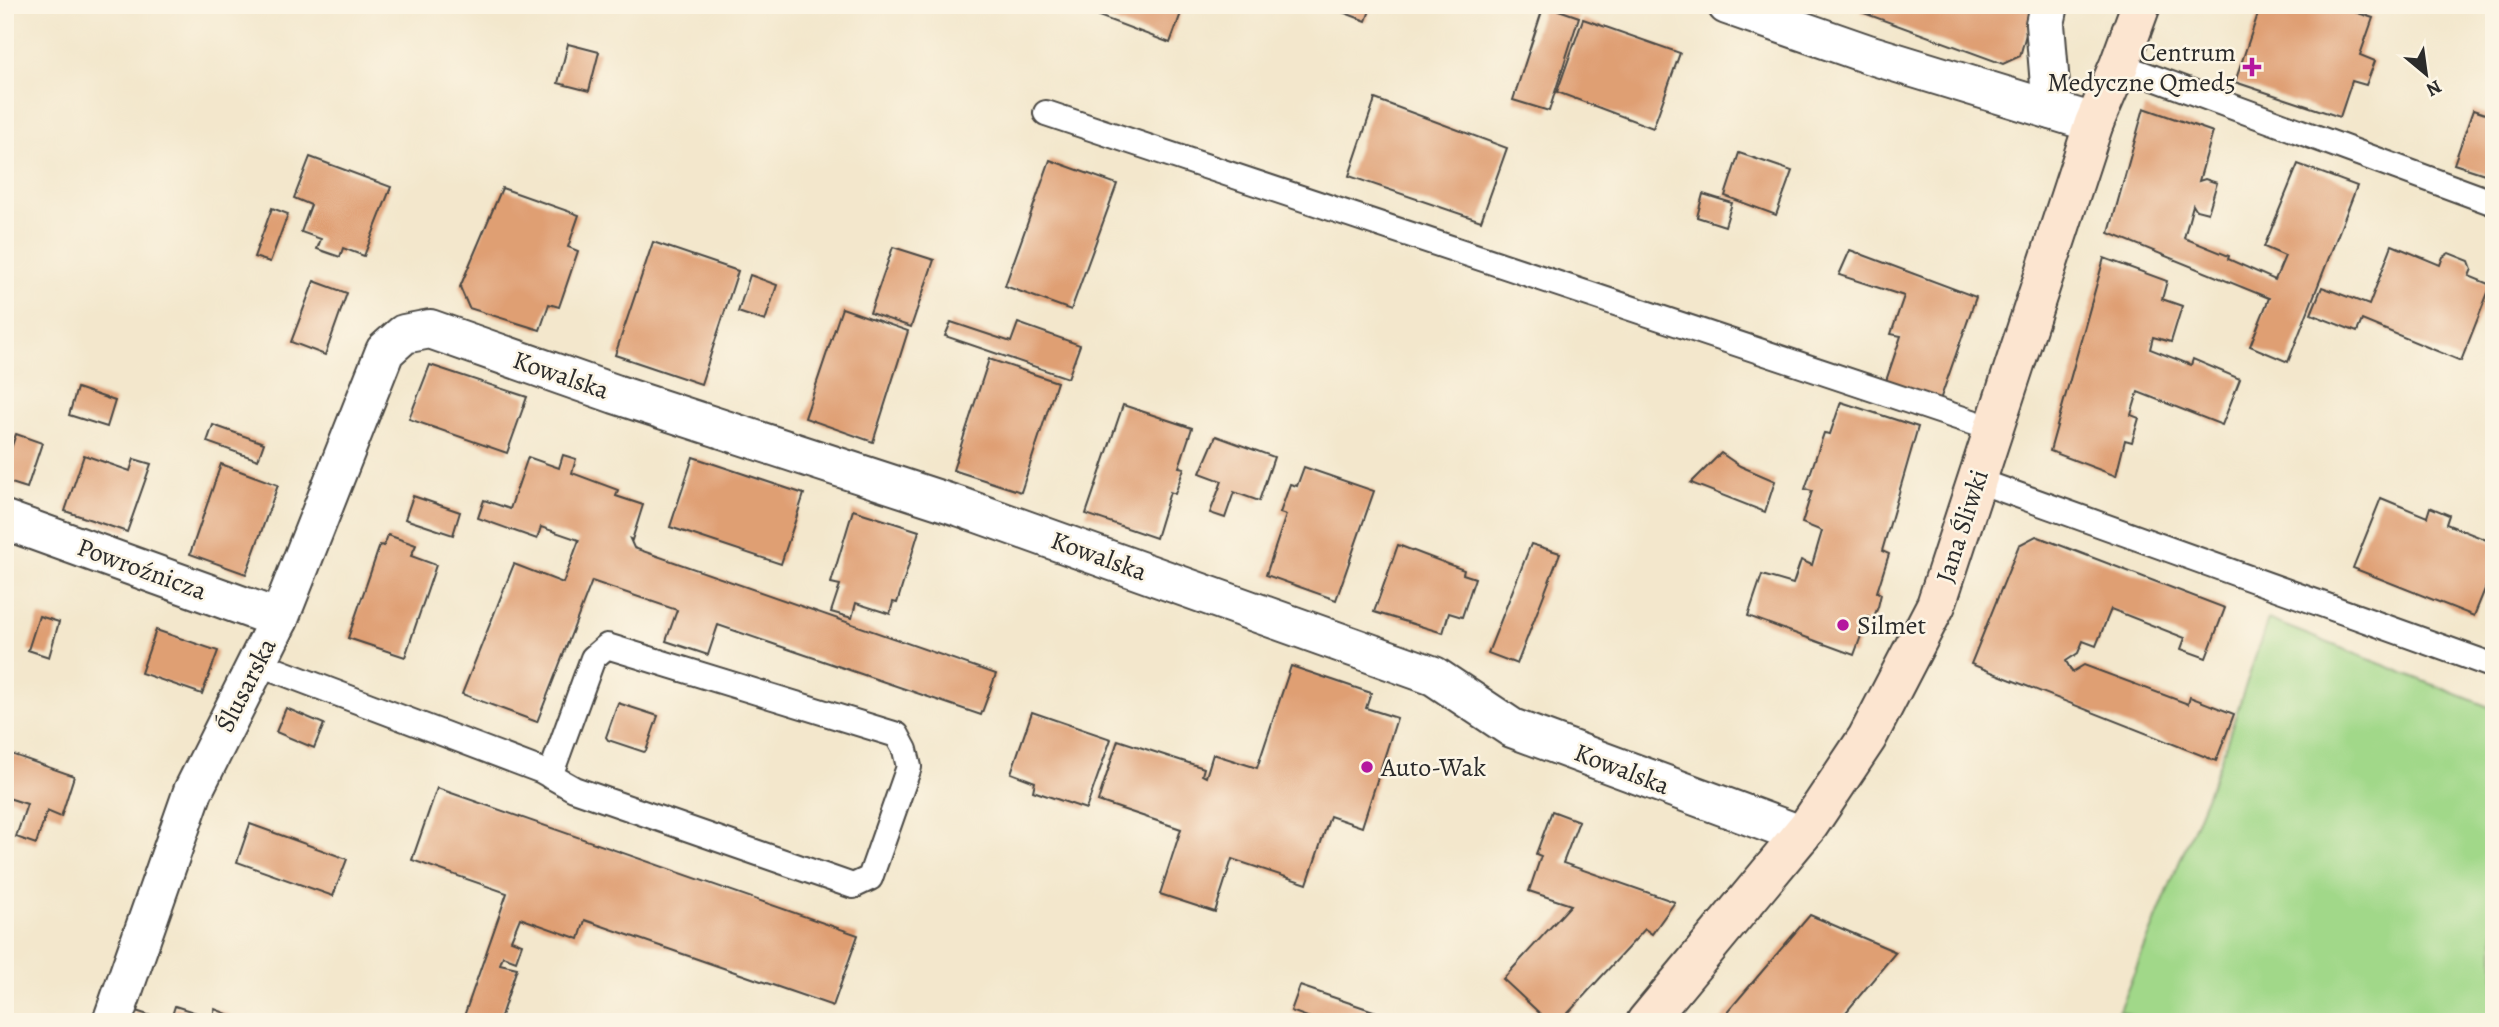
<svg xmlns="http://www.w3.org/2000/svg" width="2499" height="1027" viewBox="0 0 2499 1027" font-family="Alegreya,serif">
  <rect width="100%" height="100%" fill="#fcf5e5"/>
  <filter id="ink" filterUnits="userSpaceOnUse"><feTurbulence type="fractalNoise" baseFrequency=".0143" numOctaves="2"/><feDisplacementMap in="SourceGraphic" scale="14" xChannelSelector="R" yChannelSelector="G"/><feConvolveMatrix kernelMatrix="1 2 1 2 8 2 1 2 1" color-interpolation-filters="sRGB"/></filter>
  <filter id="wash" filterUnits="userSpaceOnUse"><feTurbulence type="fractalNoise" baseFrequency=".00686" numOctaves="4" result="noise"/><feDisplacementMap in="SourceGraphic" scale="28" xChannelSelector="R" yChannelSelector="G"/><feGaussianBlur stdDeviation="1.57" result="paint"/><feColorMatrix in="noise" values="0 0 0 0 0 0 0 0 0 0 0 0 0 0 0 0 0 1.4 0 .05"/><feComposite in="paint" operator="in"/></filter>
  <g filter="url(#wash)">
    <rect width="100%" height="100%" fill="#f3e7cc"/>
    <!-- green -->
    <polygon fill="#a1d889" stroke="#66825a" stroke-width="2" points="2268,619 2494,709 2494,1022 2147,1022 2119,1010 2219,765"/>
    <g id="blocks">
      <!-- building -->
      <g fill="#df9f73">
        <polygon points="1081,5 1184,5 1170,43 1080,9"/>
        <polygon points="1324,5 1372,5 1366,21"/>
        <polygon points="1544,5 1579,17 1549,111 1513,100"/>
        <polygon points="1864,5 2034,5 2020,56 2003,64 1861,12"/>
        <polygon points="2261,5 2334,5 2373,18 2360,55 2375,61 2366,85 2352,81 2340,117 2235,82"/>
        <polygon points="1583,19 1680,53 1653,128 1557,92"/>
        <polygon points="568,44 599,52 589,91 558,83"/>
        <polygon points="1375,99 1507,148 1481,221 1349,176"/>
        <polygon points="2144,108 2213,132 2199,181 2205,179 2217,183 2208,213 2196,210 2193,205 2184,238 2229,256 2228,259 2275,280 2285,256 2264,247 2298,164 2357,186 2288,362 2250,346 2269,298 2109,233"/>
        <polygon points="2473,110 2494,117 2494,177 2454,164"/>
        <polygon points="1739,153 1792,171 1776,215 1725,196"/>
        <polygon points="310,157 391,187 364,256 343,248 340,257 317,249 321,239 301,232 311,205 294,198"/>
        <polygon points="1050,160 1117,184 1071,310 1005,286"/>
        <polygon points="502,188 579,215 568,247 578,251 559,307 549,304 540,330 469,308 460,287"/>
        <polygon points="1703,194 1732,203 1725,226 1697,217"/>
        <polygon points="272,208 288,214 270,262 254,257"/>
        <polygon points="653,242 738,271 701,384 615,355"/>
        <polygon points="2392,245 2440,265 2443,257 2449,253 2469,261 2472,269 2469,276 2491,285 2461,361 2362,320 2357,332 2311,314 2322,287 2369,305"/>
        <polygon points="893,247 934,260 911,327 870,313"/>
        <polygon points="1850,250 1976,297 1940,400 1886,381 1901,336 1891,334 1904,296 1839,275"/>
        <polygon points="2104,258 2167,281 2162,299 2182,306 2171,342 2153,337 2150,349 2191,365 2193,359 2240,379 2222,425 2138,392 2131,415 2139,418 2132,442 2125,440 2116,476 2050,451"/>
        <polygon points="750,275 777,285 765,321 738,312"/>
        <polygon points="314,281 347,293 325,355 291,342"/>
        <polygon points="842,308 908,331 873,442 805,418"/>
        <polygon points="951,322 1011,342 1018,323 1080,345 1068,378 945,336"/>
        <polygon points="989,359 1057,382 1021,492 953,470"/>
        <polygon points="430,365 527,397 507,453 409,419"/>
        <polygon points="77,388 115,401 107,427 69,415"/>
        <polygon points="1841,402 1918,427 1882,551 1889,554 1877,592 1881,594 1878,607 1873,619 1868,617 1854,655 1748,616 1762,575 1793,584 1801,560 1812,565 1822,531 1802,523 1812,491 1805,489 1824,433 1830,434"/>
        <polygon points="1123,405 1192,428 1179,467 1184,468 1175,494 1170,492 1156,538 1086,514"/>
        <polygon points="213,425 264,443 258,460 207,442"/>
        <polygon points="16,434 42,443 27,488 5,481 5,466"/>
        <polygon points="1216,436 1274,457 1259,501 1234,492 1225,518 1210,513 1222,481 1200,473"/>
        <polygon points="1721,453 1740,466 1775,481 1765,512 1691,483"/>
        <polygon points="84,455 130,471 134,459 151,464 127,532 65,511"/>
        <polygon points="563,455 576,459 572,473 618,490 616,496 643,505 632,540 630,539 634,548 996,674 981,715 718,625 708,655 666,641 677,610 592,581 537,722 462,694 514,564 563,583 579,540 541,527 537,539 478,518 484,500 510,509 528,457 559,468"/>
        <polygon points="693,457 804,494 781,564 670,527"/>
        <polygon points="221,464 278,485 246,574 190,554"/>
        <polygon points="1304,467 1374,491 1336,600 1266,575 1286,515 1280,513 1290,484 1297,486"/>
        <polygon points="413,496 460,512 453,535 405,519"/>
        <polygon points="2381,498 2427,517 2430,507 2449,515 2446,524 2494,543 2494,567 2474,616 2353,568"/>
        <polygon points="853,510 919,531 897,603 893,602 890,614 856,603 852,618 831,612 840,585 831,583"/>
        <polygon points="388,535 416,545 411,556 436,565 405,657 348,638 380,545 384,546"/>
        <polygon points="2036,536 2225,608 2206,658 2181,649 2185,638 2111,609 2096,646 2083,641 2078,653 2066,661 2072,672 2084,665 2188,704 2190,697 2234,714 2216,761 1971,664 2019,545"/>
        <polygon points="1531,544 1560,553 1517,664 1488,653"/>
        <polygon points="1398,545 1464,570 1463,574 1475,578 1462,617 1449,613 1443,633 1374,612"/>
        <polygon points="39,616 59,622 49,657 28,650"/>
        <polygon points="156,630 218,651 202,694 141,673"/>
        <polygon points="1291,666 1371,693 1366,708 1397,718 1362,827 1330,816 1307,884 1232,859 1215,912 1160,894 1181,829 1098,801 1118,740 1204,768 1202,775 1206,777 1213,754 1257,768"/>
        <polygon points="618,703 658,716 646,751 644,752 608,740 606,737"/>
        <polygon points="286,708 324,724 314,748 276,732"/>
        <polygon points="1032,712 1111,739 1086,809 1033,791 1035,782 1011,773"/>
        <polygon points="5,739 13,742 8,753 74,776 61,817 47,811 36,844 16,837 27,804 5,797"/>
        <polygon points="437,788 858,935 833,1006 585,920 579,939 520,918 511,940 522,944 516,961 503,956 500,964 517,968 499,1022 462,1022 507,893 412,860"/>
        <polygon points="1552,811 1579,821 1563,863 1675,902 1652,934 1645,929 1560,1022 1549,1022 1503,979 1571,905 1529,891 1541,856 1536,854"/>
        <polygon points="250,824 347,859 333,896 237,862"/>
        <polygon points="1810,915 1896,952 1838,1022 1719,1022"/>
        <polygon points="1300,986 1394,1018 1393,1022 1321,1022 1291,1011"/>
        <polygon points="175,1006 212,1018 215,1009 230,1015 227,1022 170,1022"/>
        <polygon points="136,1011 160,1019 159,1022 132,1022"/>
      </g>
    </g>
  </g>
  <g filter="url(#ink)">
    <use href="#blocks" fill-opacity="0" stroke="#494743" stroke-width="2"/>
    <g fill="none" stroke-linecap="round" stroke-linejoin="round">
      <defs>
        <g id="lane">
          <polyline points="2119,65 2494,203"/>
          <polyline points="1046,113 1993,429"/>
          <polyline points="1976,480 2494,666"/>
          <polyline points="257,663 542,771 574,789 853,886 870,878 909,767 905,750 897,735 607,646 593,658 550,776"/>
        </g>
        <g id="street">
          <polyline points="1727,5 1868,54 2094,123"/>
          <polyline points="2049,5 2045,24 2052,110"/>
          <polyline points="5,520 279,619"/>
          <polyline points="112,1022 193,791 279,619 385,351 404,334 430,329 615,394 961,507 1434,676 1512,728 1801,835"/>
        </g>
        <polyline id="secondary" points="1646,1022 1809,825 1867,738 1936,605 2094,123 2119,65 2141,5"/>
      </defs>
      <!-- lane casing -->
      <use href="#lane" stroke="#494743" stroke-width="28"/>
      <!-- street casing -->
      <use href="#street" stroke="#494743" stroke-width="42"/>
      <!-- secondary casing -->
      <use href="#secondary" stroke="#494743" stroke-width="42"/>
      <!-- lane -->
      <use href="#lane" stroke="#fff" stroke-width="24"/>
      <!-- street -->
      <use href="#street" stroke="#fff" stroke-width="38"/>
      <!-- secondary -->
      <use href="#secondary" stroke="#fce5d0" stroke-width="38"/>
    </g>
  </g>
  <!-- markers -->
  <g fill="#b5179e" stroke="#fcf5e5" stroke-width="2.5">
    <path d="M2248.5 56.5h7v7h7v7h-7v7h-7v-7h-7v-7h7z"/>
    <circle cx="1843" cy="625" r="7"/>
    <circle cx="1367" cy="767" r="7"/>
  </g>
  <g text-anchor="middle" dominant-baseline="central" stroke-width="5" stroke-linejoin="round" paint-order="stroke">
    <!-- poi labels -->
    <g font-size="26" fill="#2b2b2b" stroke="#fcf5e5" text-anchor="start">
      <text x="2236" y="52" text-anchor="end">Centrum<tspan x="2236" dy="30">Medyczne Qmed5</tspan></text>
      <text x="1857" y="625">Silmet</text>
      <text x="1381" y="767">Auto-Wak</text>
    </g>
    <!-- street labels -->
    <g font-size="26" fill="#2b2b2b" stroke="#fcf5e5">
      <text transform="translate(561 375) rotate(19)">Kowalska</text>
      <text transform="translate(1962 526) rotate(-72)">Jana Śliwki</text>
      <text transform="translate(1099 556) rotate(20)">Kowalska</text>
      <text transform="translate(142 569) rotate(20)">Powroźnicza</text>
      <text transform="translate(246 685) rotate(-63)">Ślusarska</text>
      <text transform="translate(1622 769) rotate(21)">Kowalska</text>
    </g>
  </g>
  <!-- margin -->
  <rect width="2499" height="1027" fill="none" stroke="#fcf5e5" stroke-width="28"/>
  <!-- north arrow -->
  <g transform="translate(2426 74) rotate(151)" stroke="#fcf5e5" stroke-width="5" paint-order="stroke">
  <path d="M0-5L12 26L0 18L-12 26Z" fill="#2b2b2b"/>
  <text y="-10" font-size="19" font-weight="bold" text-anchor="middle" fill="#2b2b2b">N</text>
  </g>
</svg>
